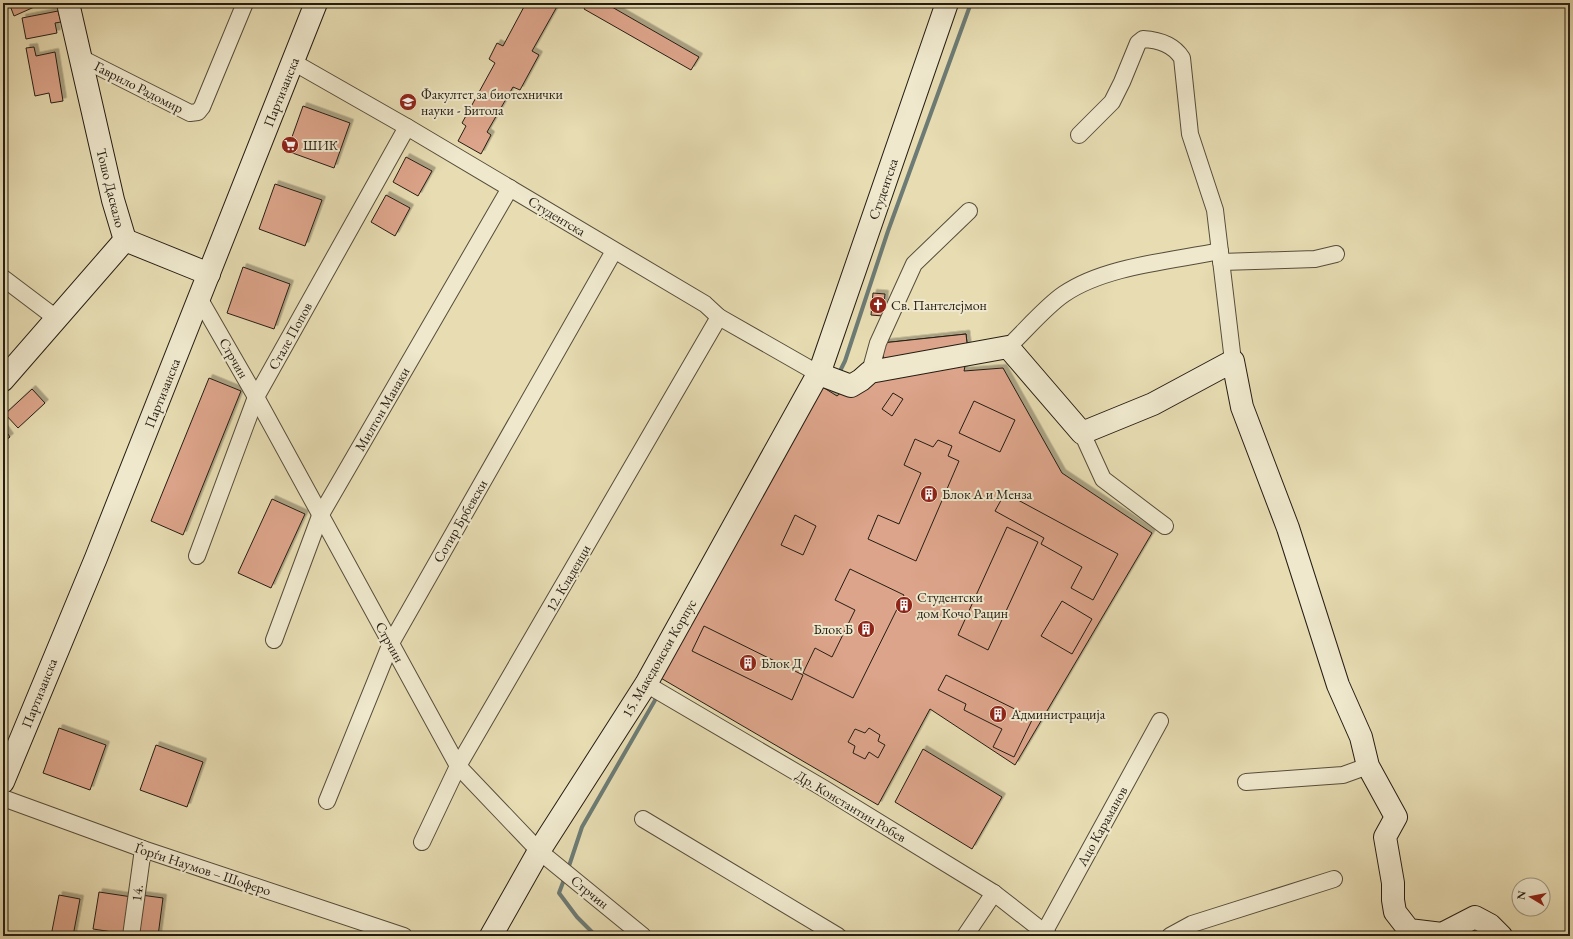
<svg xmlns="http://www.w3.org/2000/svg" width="1573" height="939" viewBox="0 0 1573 939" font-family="'EB Garamond',serif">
  <defs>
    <filter id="shadow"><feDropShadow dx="3.5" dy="-3.5" stdDeviation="0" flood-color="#0004"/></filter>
  </defs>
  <rect width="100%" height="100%" fill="#e7dcb2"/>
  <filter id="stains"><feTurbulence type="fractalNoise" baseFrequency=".005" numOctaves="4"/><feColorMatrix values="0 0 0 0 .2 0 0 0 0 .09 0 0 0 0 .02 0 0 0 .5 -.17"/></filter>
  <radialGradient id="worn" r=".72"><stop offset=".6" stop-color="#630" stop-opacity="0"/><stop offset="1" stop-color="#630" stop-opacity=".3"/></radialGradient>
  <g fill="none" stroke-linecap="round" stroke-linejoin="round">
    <!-- stream -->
    <g stroke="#6c7b75" stroke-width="4">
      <polyline points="838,375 845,361 888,231 971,3"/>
      <polyline points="568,869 582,827 658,695"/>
      <polyline points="565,877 559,893 577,917 596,936"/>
    </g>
  </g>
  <!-- building -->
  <g fill="#dca48a" stroke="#251d13" filter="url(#shadow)">
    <polygon points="9,3 40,3 41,4 14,16"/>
    <polygon points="526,3 559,3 532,51 539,55 520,90 513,87 487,132 491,135 481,154 458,141 466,126 462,123 495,63 489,59 497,43 503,46"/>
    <polygon points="588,3 605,3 699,57 691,70 584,9"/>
    <polygon points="58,11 61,22 55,23 57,33 26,39 22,18"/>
    <polygon points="34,47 36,56 55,52 63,101 51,103 49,93 35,96 26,48"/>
    <polygon points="303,106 350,123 334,168 287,151"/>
    <polygon points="406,157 432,171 418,196 393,182"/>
    <polygon points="275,184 322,200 305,246 259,229"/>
    <polygon points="386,195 410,208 395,236 371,222"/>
    <polygon points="243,267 290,284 274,329 227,313"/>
    <polygon points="873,293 885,294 883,316 871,315"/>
    <polygon points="966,334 968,352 964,371 1003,368 1062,473 1152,533 1015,765 930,709 878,805 659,677 821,386 837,396 850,385 882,343"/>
    <polygon points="966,334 968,352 884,361 882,343"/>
    <polygon points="209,378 241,391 183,535 151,521"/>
    <polygon points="32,389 45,403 18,428 5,414"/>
    <polygon points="893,393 903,399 892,416 882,409"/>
    <polygon points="974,401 1015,420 1000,452 959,433"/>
    <polygon points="3,427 10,437 3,442"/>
    <polygon points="915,439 933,447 938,440 952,446 948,456 959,461 916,561 868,539 878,515 899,524 921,473 904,465"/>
    <polygon points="1005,493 1118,554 1093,600 1071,588 1082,567 1041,544 1044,538 995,511"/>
    <polygon points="272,499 305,514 271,588 238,573"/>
    <polygon points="795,515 816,526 803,555 781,545"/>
    <polygon points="1007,527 1038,542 988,650 958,635"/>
    <polygon points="850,569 904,595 853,698 803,673 815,648 832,657 855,610 835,600"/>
    <polygon points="1062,601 1092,619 1072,654 1041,636"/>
    <polygon points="704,626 803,675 792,700 692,651"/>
    <polygon points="946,675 1033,718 1014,757 993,747 1002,729 964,710 966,704 938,690"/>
    <polygon points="59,728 106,745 90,790 43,773"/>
    <polygon points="869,728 880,735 878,741 885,745 878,758 869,752 865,759 853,753 855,746 848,742 855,729 865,733"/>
    <polygon points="156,745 203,762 187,807 140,790"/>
    <polygon points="923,749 1002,797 972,849 895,802"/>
    <polygon points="99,892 132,897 126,934 93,929"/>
    <polygon points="59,895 80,899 73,936 51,936"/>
    <polygon points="141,895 163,898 158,936 135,936"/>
  </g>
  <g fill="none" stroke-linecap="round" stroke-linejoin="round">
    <defs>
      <g id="street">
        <polyline points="81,58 190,113 198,112 202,107 245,3"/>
        <polyline points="293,62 407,127 705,304 719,317 819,374"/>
        <path d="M1079 135 1112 102 1122 82 1138 43 1143 39C1159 40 1173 44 1182 58L1190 134 1215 210 1233 361"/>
        <polyline points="1221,262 1315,259 1336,254"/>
        <polyline points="3,278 56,318"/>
        <polyline points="199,298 256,397 458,766 539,851 643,936"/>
        <path d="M1008 347C1024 332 1046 306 1064 294 1105 266 1171 261 1220 251"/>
        <polyline points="870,372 878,343 914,264 969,211"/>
        <polyline points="1082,433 1103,479 1165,526"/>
        <polyline points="197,556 256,397 407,127"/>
        <polyline points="274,640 320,516 510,188"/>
        <polyline points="646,684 823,788 994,893 1049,936"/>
        <polyline points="1246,782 1343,775 1368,766"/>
        <polyline points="3,798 143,849 404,936"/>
        <polyline points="327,801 391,643 614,251"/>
        <polyline points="643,819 838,936"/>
        <polyline points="422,842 458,766 719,317"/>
        <polyline points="1045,931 1160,721"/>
        <polyline points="131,936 143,849"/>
        <polyline points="965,936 994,893"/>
        <polyline points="1170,936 1192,924 1334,879"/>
      </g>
      <g id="secondary">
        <polyline points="68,3 113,200 125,240"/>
        <polyline points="947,3 819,374 851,386 861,380 870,372 1008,347 1082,433 1153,404 1233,361 1242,407 1288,528 1338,685 1361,737 1368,766 1396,817 1385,837 1393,883 1393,900 1395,912 1409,930 1442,934 1475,917 1490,925 1501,936"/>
        <polyline points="125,240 209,274"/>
        <polyline points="3,380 125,240"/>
        <polyline points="3,782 96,558 316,3"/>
        <polyline points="491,936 539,851 646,684 818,374"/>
      </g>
    </defs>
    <!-- street casing -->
    <use href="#street" stroke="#564d3b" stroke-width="18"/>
    <!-- secondary casing -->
    <use href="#secondary" stroke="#251d13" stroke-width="24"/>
    <!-- street -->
    <use href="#street" stroke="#efe8cd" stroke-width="16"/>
    <!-- secondary -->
    <use href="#secondary" stroke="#efe8cd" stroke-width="22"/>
  </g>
  <!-- icons -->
  <defs>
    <symbol id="university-disc" viewBox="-11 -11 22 22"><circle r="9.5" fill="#8f2418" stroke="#efe8cd"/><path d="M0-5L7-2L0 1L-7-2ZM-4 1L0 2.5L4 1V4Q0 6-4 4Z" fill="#fff"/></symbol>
    <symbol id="supermarket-disc" viewBox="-11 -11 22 22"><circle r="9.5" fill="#8f2418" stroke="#efe8cd"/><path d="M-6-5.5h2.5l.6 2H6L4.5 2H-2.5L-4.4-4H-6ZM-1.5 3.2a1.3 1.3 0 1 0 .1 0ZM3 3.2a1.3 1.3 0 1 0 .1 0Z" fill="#fff"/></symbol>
    <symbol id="church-disc" viewBox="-11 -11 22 22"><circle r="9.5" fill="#8f2418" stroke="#efe8cd"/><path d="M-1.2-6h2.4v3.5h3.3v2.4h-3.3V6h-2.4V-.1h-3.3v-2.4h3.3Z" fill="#fff"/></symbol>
    <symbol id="building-disc" viewBox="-11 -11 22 22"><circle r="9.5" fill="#8f2418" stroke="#efe8cd"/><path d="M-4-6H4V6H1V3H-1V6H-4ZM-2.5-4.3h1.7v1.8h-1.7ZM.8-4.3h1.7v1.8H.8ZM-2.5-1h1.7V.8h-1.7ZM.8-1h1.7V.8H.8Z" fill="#fff"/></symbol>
  </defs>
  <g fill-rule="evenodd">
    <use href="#university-disc" x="398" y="92" width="20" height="20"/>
    <use href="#supermarket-disc" x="280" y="135" width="20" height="20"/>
    <use href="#church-disc" x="868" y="295" width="20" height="20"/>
    <use href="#building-disc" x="919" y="484" width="20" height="20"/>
    <use href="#building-disc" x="894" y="595" width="20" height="20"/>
    <use href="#building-disc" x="856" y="619" width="20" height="20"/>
    <use href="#building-disc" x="738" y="653" width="20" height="20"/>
    <use href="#building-disc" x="988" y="704" width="20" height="20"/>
  </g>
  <g text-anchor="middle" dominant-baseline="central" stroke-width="4" stroke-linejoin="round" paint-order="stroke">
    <!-- street labels -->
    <g font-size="14" fill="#251d13" stroke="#efe8cd">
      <text transform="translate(139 87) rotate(27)">Гаврило Радомир</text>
      <text transform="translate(281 92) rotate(-68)">Партизанска</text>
      <text transform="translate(111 188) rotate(76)">Тошо Даскало</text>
      <text transform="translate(883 189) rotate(-71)">Студентска</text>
      <text transform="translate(557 216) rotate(31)">Студентска</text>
      <text transform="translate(290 336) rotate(-61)">Стале Попов</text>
      <text transform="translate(234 358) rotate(60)">Стрчин</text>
      <text transform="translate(162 393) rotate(-68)">Партизанска</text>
      <text transform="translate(382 409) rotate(-60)">Милтон Манаки</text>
      <text transform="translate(460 521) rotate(-60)">Сотир Брбевски</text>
      <text transform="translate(568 578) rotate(-60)">12. Кладенци</text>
      <text transform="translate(390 642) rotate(61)">Стрчин</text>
      <text transform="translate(659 658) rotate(-60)">15. Македонски Корпус</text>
      <text transform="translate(39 693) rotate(-68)">Партизанска</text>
      <text transform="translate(851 806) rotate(31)">Др. Константин Робев</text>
      <text transform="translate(1102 826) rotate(-61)">Ацо Караманов</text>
      <text transform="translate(203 869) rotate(18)">Ѓорѓи Наумов – Шоферо</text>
      <text transform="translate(590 892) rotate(39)">Стрчин</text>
      <text transform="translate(137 893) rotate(-83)">14.</text>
    </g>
    <!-- poi labels -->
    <g font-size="14" fill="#251d13" stroke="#efe8cd" text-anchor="start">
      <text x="421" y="94">Факултет за биотехнички<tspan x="421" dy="16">науки - Битола</tspan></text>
      <text x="303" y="145">ШИК</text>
      <text x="891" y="305">Св. Пантелејмон</text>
      <text x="942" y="494">Блок А и Менза</text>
      <text x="917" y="597">Студентски<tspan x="917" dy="16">дом Кочо Рацин</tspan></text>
      <text x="853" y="629" text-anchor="end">Блок Б</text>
      <text x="761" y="663">Блок Д</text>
      <text x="1011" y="714">Администрација</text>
    </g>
  </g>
  <!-- margin -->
  <rect width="1573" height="939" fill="none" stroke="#e7dcb2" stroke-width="16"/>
  <rect x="4" y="4" width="1565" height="931" fill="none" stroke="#251d13" stroke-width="2"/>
  <rect x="8" y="8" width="1557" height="923" fill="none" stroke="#251d13"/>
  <!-- north arrow -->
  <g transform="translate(1531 897) rotate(280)"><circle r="19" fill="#efe8cd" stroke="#9e9783"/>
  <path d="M0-3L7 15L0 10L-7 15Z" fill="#8f2418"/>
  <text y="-6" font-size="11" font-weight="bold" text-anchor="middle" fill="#251d13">N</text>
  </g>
  <rect width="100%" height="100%" filter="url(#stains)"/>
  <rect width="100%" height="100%" fill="url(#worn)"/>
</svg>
